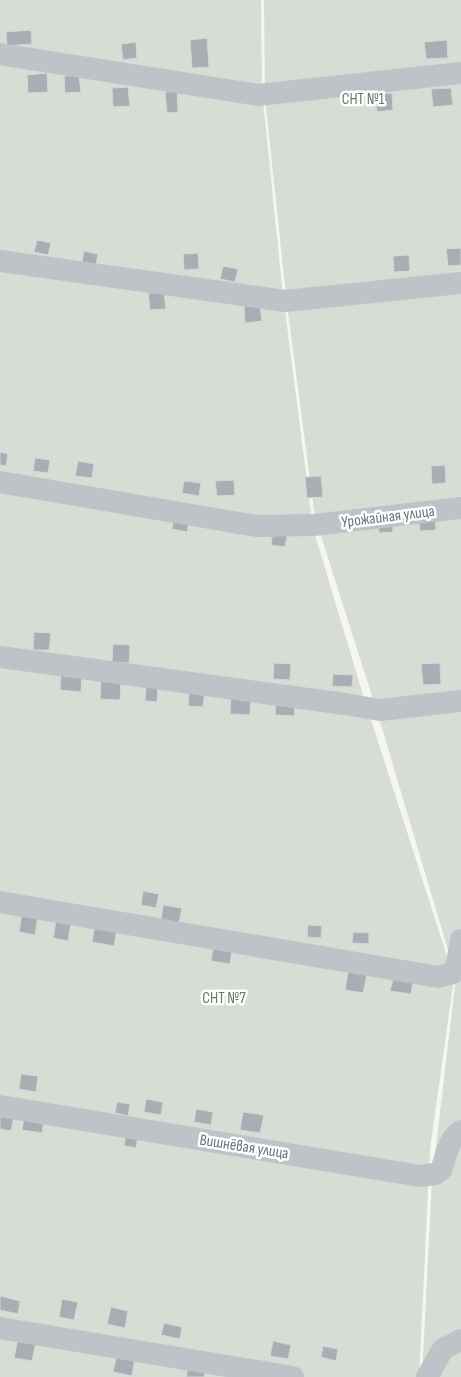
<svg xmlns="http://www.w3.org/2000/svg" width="461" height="1377" viewBox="0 0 461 1377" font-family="'Sofia Sans Condensed',sans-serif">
  <rect width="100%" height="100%" fill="#f5f6f3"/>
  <!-- green -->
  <g fill="#d7dcd4">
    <polygon points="0,0 261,0 262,91 283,295 313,528 364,698 454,978 430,1149 419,1377 0,1377"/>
    <polygon points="264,0 461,0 461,1377 422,1377 432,1180 456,977 379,718 315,517 287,305 265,97"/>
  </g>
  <!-- building -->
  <g fill="#a8aeb4" stroke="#d7d7d5">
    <polygon points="31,30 32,44 7,46 6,32"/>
    <polygon points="207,38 209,67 192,68 190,40"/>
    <polygon points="447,40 448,58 426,59 424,42"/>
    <polygon points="136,42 137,58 123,60 121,44"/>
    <polygon points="47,73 48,92 28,93 27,75"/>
    <polygon points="79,75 81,92 65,93 64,76"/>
    <polygon points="128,87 130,106 113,107 112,88"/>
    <polygon points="451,88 453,105 433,107 431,89"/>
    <polygon points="177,91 178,112 167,113 165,92"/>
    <polygon points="392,93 393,110 377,112 375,94"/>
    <polygon points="37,240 51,243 48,255 34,252"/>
    <polygon points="461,248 461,265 448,266 446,249"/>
    <polygon points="84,251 98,254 96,265 82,262"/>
    <polygon points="198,253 199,269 184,270 183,254"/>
    <polygon points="409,255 410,271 394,272 393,256"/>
    <polygon points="223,266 238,269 235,282 220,279"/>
    <polygon points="164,292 166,309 150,310 148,293"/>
    <polygon points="260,305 262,321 245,323 244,306"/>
    <polygon points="0,452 8,454 6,466 0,465"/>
    <polygon points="35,458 50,460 48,473 33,471"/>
    <polygon points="78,461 94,464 92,478 75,476"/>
    <polygon points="445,465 446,483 432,484 431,466"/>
    <polygon points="321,476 323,497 307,498 305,477"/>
    <polygon points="234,480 235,495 217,496 215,481"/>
    <polygon points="184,481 201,483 199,496 182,493"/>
    <polygon points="175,512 190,515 187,532 172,529"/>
    <polygon points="435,515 436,530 420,531 419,516"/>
    <polygon points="392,517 393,532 379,533 378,518"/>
    <polygon points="273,529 288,531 285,547 271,545"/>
    <polygon points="34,632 51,633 49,650 33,650"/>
    <polygon points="113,644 130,645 129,663 112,662"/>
    <polygon points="274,663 291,664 290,680 273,679"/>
    <polygon points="440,663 441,684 423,685 421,664"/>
    <polygon points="61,672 82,674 81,692 60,690"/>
    <polygon points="333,674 353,675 352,687 332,686"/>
    <polygon points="101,680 121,681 120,700 100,699"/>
    <polygon points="146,685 158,686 157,702 145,701"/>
    <polygon points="189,689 205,690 203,707 188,706"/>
    <polygon points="231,694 251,696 250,715 230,714"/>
    <polygon points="276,699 295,700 294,716 275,715"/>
    <polygon points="143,891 159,894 156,908 141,905"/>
    <polygon points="163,905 182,908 179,923 161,920"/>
    <polygon points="22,913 38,916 35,935 19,932"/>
    <polygon points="56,921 71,923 68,941 53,938"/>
    <polygon points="95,925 117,929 114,946 92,942"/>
    <polygon points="308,925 322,926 321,938 307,937"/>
    <polygon points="353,932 369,933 369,944 352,943"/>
    <polygon points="213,947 232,950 230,964 211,961"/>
    <polygon points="348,972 367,975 363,993 345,990"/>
    <polygon points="393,979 413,982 411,994 390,991"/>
    <polygon points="21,1074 38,1076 36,1092 19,1089"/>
    <polygon points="146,1099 163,1102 161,1115 144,1112"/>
    <polygon points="117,1102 130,1104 128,1116 115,1113"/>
    <polygon points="196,1109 213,1112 211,1125 194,1122"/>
    <polygon points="243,1112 264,1115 260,1133 240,1130"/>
    <polygon points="0,1113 14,1115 11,1131 0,1129"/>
    <polygon points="24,1117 44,1120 42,1133 22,1130"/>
    <polygon points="126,1134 138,1135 136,1148 124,1146"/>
    <polygon points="0,1296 20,1301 18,1314 0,1310"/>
    <polygon points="62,1299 78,1302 74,1320 59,1317"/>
    <polygon points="111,1307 128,1311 125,1328 107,1324"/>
    <polygon points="164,1323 182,1327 180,1339 161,1335"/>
    <polygon points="18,1338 36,1342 32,1361 14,1358"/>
    <polygon points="273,1341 291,1345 288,1359 270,1356"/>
    <polygon points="323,1346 338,1349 336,1361 321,1357"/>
    <polygon points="117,1354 135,1357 132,1376 113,1372"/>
    <polygon points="188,1368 205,1371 204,1377 186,1377"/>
  </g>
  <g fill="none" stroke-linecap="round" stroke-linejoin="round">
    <!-- minor -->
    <g stroke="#bfc2c6" stroke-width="22">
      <polyline points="0,54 258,95 461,73"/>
      <polyline points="0,261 285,301 461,283"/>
      <polyline points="0,482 256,526 314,525 461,508"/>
      <polyline points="0,657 345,704 380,710 461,701"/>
      <polyline points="0,902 438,977 453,973 456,969 461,940"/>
      <path d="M0 1106 420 1176 435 1174 441 1170C446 1157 448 1139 461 1131"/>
      <polyline points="0,1328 293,1377"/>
      <polyline points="427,1377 443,1349 461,1340"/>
    </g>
  </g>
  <g text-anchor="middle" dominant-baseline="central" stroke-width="5" stroke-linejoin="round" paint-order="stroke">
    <!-- park labels -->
    <g font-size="16" fill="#697866" stroke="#fff">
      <text x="363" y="99">СНТ №1</text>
      <text x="224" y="998">СНТ №7</text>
    </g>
    <!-- street labels -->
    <g font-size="16" fill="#687480" stroke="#fff">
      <text transform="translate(388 517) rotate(-7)">Урожайная улица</text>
      <text transform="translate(244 1147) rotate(9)">Вишнёвая улица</text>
    </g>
  </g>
</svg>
